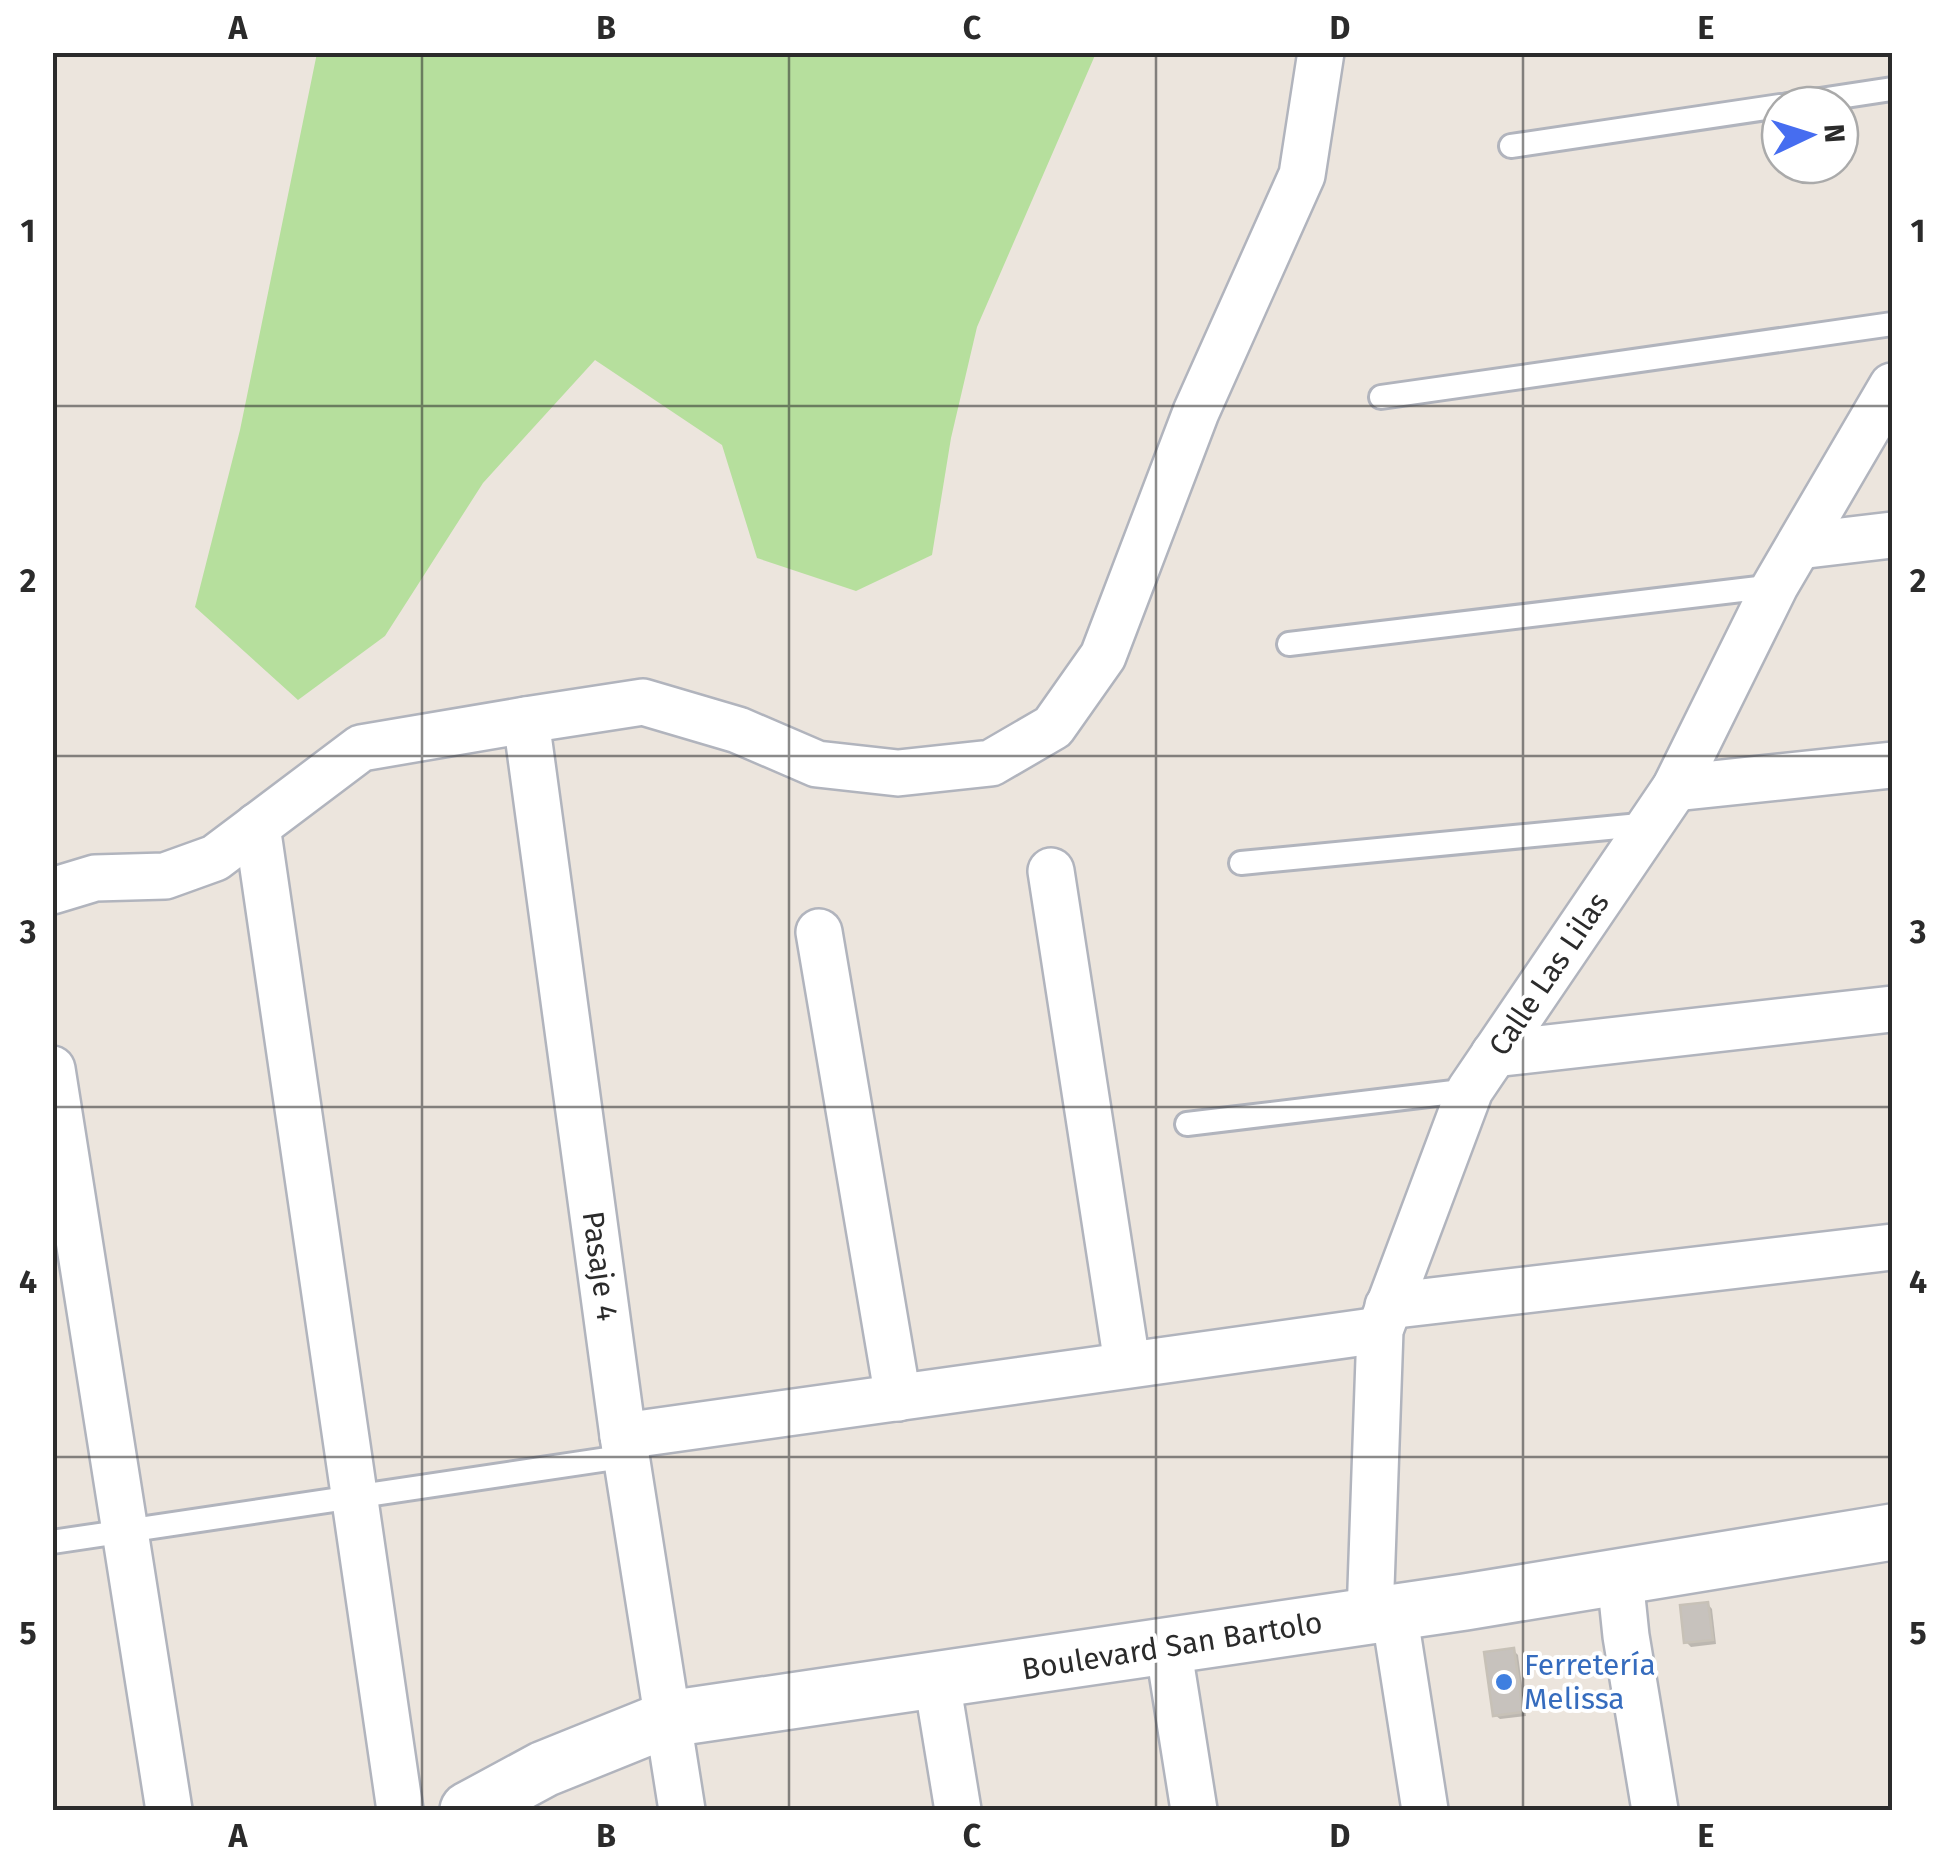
<svg xmlns="http://www.w3.org/2000/svg" width="1945" height="1863" viewBox="0 0 1945 1863" font-family="'Fira Sans',sans-serif">
  <rect width="100%" height="100%" fill="#ece5dd"/>
  <!-- green -->
  <polygon fill="#b6df9d" points="317,53 1096,53 977,327 951,438 932,555 856,591 757,558 722,445 595,360 483,483 385,636 298,700 195,607 240,430"/>
  <!-- shadow -->
  <g fill="#0003">
    <polygon points="1708,1604 1712,1609 1716,1644 1691,1647 1686,1642"/>
    <polygon points="1513,1650 1518,1655 1526,1716 1500,1719 1495,1715"/>
  </g>
  <!-- building -->
  <g fill="#c7c2bd" stroke="#c7c1b7" stroke-width="2.5">
    <polygon points="1708,1602 1713,1640 1684,1643 1680,1605"/>
    <polygon points="1514,1648 1523,1712 1493,1716 1484,1652"/>
  </g>
  <g fill="none" stroke-linecap="round" stroke-linejoin="round">
    <defs>
      <g id="service">
        <polyline points="1787,105 1892,89"/>
        <polyline points="1511,146 1780,106"/>
        <polyline points="1381,397 1892,324"/>
        <polyline points="1289,644 1775,586"/>
        <polyline points="1241,863 1650,824"/>
        <polyline points="1187,1124 1470,1090"/>
        <polyline points="52,1542 628,1456"/>
      </g>
      <g id="minor">
        <polyline points="1799,546 1892,535"/>
        <polyline points="526,720 623,1436 682,1810"/>
        <polyline points="1675,788 1892,765"/>
        <polyline points="257,826 400,1810"/>
        <polyline points="1051,871 1127,1363"/>
        <polyline points="52,891 95,878 165,876 215,858 361,748 526,720 643,702 738,730 817,764 898,773 991,763 1053,727 1103,656 1196,412 1302,175 1321,52"/>
        <polyline points="819,932 898,1398"/>
        <polyline points="1494,1054 1892,1009"/>
        <polyline points="52,1069 169,1810"/>
        <polyline points="1388,1306 1892,1247"/>
        <polyline points="623,1436 1380,1330"/>
        <polyline points="1620,1578 1626,1636 1655,1810"/>
        <polyline points="1394,1612 1425,1810"/>
        <polyline points="1370,1616 1380,1330 1470,1090 1675,788 1775,586 1892,386"/>
        <polyline points="1168,1646 1194,1810"/>
        <polyline points="937,1682 958,1810"/>
      </g>
      <polyline id="secondary" points="468,1810 544,1769 668,1719 1465,1602 1892,1532"/>
    </defs>
    <!-- service casing -->
    <use href="#service" stroke="#b1b4bd" stroke-width="28"/>
    <!-- minor casing -->
    <use href="#minor" stroke="#b1b4bd" stroke-width="50"/>
    <!-- secondary casing -->
    <use href="#secondary" stroke="#b1b4bd" stroke-width="60"/>
    <!-- service -->
    <use href="#service" stroke="#fff" stroke-width="22"/>
    <!-- minor -->
    <use href="#minor" stroke="#fff" stroke-width="45"/>
    <!-- secondary -->
    <use href="#secondary" stroke="#fff" stroke-width="55"/>
  </g>
  <!-- grid -->
  <path fill="none" stroke="#2b2b2b" stroke-width="2.5" stroke-opacity="0.55" d="M422 52V1810M789 52V1810M1156 52V1810M1523 52V1810M52 406H1892M52 756H1892M52 1107H1892M52 1457H1892"/>
  <!-- markers -->
  <circle fill="#3f7fe0" stroke="#fff" stroke-width="4" cx="1504" cy="1682" r="10"/>
  <g text-anchor="middle" dominant-baseline="central" stroke-width="8" stroke-linejoin="round" paint-order="stroke">
    <!-- street labels -->
    <g font-size="30" fill="#2b2b2b" stroke="#fff">
      <text transform="translate(1549 974) rotate(-56)">Calle Las Lilas</text>
      <text transform="translate(600 1266) rotate(82)">Pasaje 4</text>
      <text transform="translate(1172 1646) rotate(-9)">Boulevard San Bartolo</text>
    </g>
    <!-- shop labels -->
    <g font-size="30" fill="#366cbe" stroke="#fff" text-anchor="start">
      <text x="1524" y="1665">Ferretería<tspan x="1524" dy="34">Melissa</tspan></text>
    </g>
  </g>
  <!-- border -->
  <rect width="1945" height="1863" fill="none" stroke="#ffffff" stroke-width="110"/>
  <!-- north arrow -->
  <g transform="translate(1810 135) rotate(86)"><circle r="48" fill="#ffffff" stroke="#aaaaaa" stroke-width="2.5"/>
  <path d="M0-8L18 38L0 25L-18 38Z" fill="#466df0"/>
  <text y="-15" font-size="28" font-weight="bold" text-anchor="middle" fill="#2b2b2b">N</text>
  </g>
  <rect x="55" y="55" width="1835" height="1753" fill="none" stroke="#2b2b2b" stroke-width="4"/>
  <g font-size="32" text-anchor="middle" font-weight="bold" fill="#2b2b2b">
    <text x="238" y="39">A</text>
    <text x="606" y="39">B</text>
    <text x="972" y="39">C</text>
    <text x="1340" y="39">D</text>
    <text x="1706" y="39">E</text>
    <text x="28" y="242">1</text>
    <text x="1918" y="242">1</text>
    <text x="28" y="592">2</text>
    <text x="1918" y="592">2</text>
    <text x="28" y="943">3</text>
    <text x="1918" y="943">3</text>
    <text x="28" y="1293">4</text>
    <text x="1918" y="1293">4</text>
    <text x="28" y="1644">5</text>
    <text x="1918" y="1644">5</text>
    <text x="238" y="1847">A</text>
    <text x="606" y="1847">B</text>
    <text x="972" y="1847">C</text>
    <text x="1340" y="1847">D</text>
    <text x="1706" y="1847">E</text>
  </g>
</svg>
